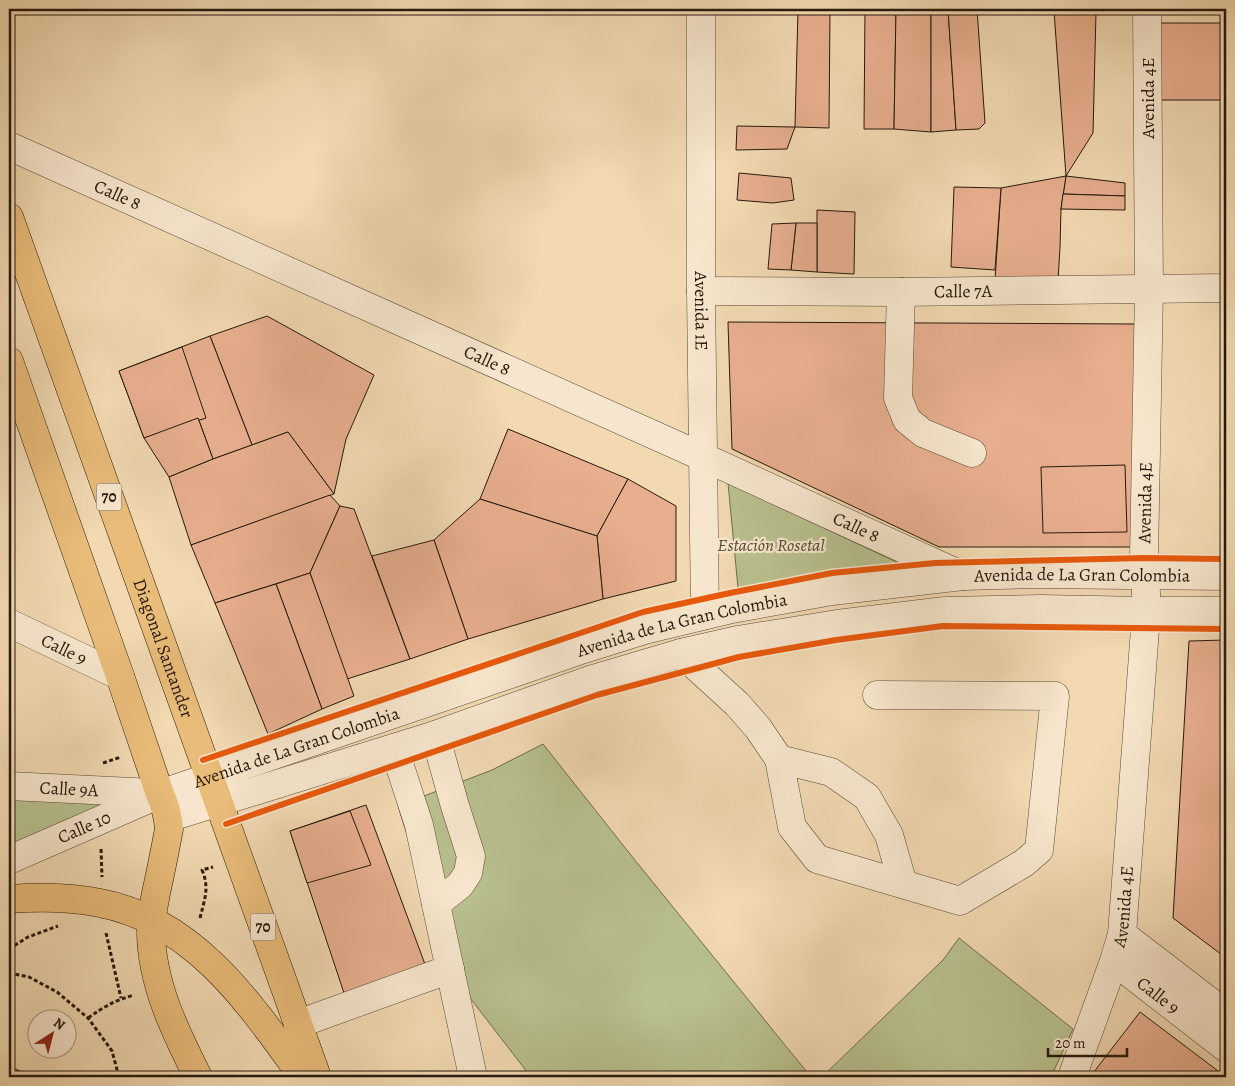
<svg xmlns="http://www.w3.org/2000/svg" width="1235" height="1086" viewBox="0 0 1235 1086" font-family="Alegreya,serif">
  <rect width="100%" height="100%" fill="#f2d9b2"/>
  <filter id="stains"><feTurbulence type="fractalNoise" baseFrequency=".004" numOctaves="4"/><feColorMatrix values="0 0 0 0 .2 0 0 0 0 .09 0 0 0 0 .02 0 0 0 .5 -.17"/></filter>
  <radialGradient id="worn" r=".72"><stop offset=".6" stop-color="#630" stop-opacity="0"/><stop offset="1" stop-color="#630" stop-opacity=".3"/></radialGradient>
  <!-- green -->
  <g fill="#b8c08e" stroke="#6f6c4e">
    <polygon points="728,483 903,565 738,588"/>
    <polygon points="543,744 634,859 811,1077 531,1077 450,972 398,806 492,770"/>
    <polygon points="9,793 108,805 9,859"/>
    <polygon points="959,938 1073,1029 1051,1077 822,1077 943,960"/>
  </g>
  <!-- building -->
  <g fill="#e8af8f" stroke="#26190d">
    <polygon points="798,9 830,9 829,128 795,127"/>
    <polygon points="865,9 896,9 894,129 864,129"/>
    <polygon points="896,9 931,9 931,132 894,129"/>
    <polygon points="931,9 948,9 956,130 931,132"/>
    <polygon points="948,9 977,9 985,123 979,129 956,130"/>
    <polygon points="1054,11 1096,12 1093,133 1066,176"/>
    <polygon points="1156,23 1226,23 1226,100 1158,100"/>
    <polygon points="737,126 795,127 787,149 736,150"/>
    <polygon points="739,173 791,178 794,200 773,203 737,200"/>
    <polygon points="1066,176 1125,183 1125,196 1063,194"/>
    <polygon points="1066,176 1061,209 1060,247 1058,281 995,280 1001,188"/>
    <polygon points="954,187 1001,188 995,270 951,267"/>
    <polygon points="1063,194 1125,196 1125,210 1061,209"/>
    <polygon points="817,210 855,212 854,274 817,272"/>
    <polygon points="796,223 817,223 817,272 791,270"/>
    <polygon points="796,223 791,270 768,269 772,224"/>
    <polygon points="267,316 374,375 346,439 334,494 288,432 252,445 210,336"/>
    <polygon points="728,322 1138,324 1135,547 939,547 732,449"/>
    <polygon points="210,336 252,445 213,459 198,418 144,438 119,371"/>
    <polygon points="182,347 206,418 144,438 119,371"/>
    <polygon points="198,418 213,459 169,477 144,438"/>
    <polygon points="508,429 628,479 597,536 480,499"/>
    <polygon points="288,432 334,494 191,545 169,477 213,459"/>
    <polygon points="1125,465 1127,532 1043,533 1041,467"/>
    <polygon points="9,476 14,491 9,491"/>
    <polygon points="628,479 676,506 676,581 603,599 597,536"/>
    <polygon points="330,495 340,506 310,573 215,603 191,545"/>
    <polygon points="480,499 597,536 603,599 468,639 434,540"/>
    <polygon points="340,506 354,509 410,659 347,679 310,573"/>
    <polygon points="434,540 468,639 410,659 372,556"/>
    <polygon points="310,573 354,696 322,709 276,584"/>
    <polygon points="276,584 322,709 268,734 215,603"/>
    <polygon points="1226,640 1226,958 1173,918 1189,641"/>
    <polygon points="366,805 426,967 347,1002 290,831"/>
    <polygon points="350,811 371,865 307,883 290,831"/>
    <polygon points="1140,1012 1226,1077 1090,1077"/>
    <polygon points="9,1066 33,1077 9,1077"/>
  </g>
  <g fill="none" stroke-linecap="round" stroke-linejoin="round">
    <defs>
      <g id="minor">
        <path id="s1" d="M701 9V291L705 615"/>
        <path id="s2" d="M9 146 703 457 963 576"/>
        <path id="s3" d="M701 291 901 292 1226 288"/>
        <polyline points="901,292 898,398 907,420 923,433 972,453"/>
        <path id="s4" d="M9 623 120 676"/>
        <polyline points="681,653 737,704 758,728 779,759 792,827 817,859 960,901 1024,863 1039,850 1055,696 877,695"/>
        <polyline points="435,735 455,806 471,856 468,873 460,885 436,904"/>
        <polyline points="394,748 419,825 473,1077"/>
        <polyline points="779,759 831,772 867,797 889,835 903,884"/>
        <path id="s5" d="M9 786 153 793"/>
        <polyline points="168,818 435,735 590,680 681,653 738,640 837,624 945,611 1041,609 1147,611 1226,611"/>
        <path id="s6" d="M9 860 160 794 578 651 645 630 732 609 832 591 963 576 1033 574 1226 576"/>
        <polyline points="1122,934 1226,1014"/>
        <path id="s7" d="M1114 961 1226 1048"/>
        <polyline points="298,1024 450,969"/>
        <path id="s8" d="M1072 1077 1114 961 1122 934 1145 629 1147 611 1144 558 1149 289 1147 9"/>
      </g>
      <g id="major">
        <path id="s9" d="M9 217 317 1077"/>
        <path d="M9 361 120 676 160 794C165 805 168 816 169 829 165 850 161 871 156 893 154 905 151 917 151 930 151 983 175 1031 198 1077"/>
        <path d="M9 899C39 897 70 897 100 903 195 921 250 1004 303 1077"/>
      </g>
    </defs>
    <!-- minor casing -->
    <use href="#minor" stroke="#594936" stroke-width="29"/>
    <!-- major casing -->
    <use href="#major" stroke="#26190d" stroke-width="29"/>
    <!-- path -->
    <g stroke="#26190d" stroke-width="3" stroke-dasharray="4 2.5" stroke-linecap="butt">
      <polyline points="103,763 121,757"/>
      <polyline points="101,849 102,877"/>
      <path d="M200 918C204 901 210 888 202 870L213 867"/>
      <polyline points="106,933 121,998"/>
      <polyline points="9,949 28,937 58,926"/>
      <polyline points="9,973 29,977 57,992 88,1018 112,1051 119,1077"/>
      <path d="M88 1018C105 1006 114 1001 134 995"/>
    </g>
    <!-- minor -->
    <use href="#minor" stroke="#f7e6cd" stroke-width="28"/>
    <!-- major -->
    <use href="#major" stroke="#e9bc79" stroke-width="28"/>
    <defs>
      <g id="cycleway">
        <polyline points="203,760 643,612 730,593 832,573 935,563 1144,558 1226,559"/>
        <polyline points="226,824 597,695 739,657 836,640 943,626 1226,629"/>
      </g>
    </defs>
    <!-- cycleway casing -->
    <use href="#cycleway" stroke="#f7e6cd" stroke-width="9"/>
    <!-- cycleway -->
    <use href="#cycleway" stroke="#e8590c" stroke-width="6"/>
  </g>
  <g text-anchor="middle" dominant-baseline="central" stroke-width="4.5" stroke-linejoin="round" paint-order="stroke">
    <!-- shield labels -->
    <g fill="#f7e6cd" stroke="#655647" stroke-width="1">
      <rect x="96.5" y="483.5" width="25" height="27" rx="4"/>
      <rect x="250.5" y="913.5" width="25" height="27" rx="4"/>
    </g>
    <g font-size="16" font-weight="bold" fill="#26190d">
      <text x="109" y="497">70</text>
      <text x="263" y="927">70</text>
    </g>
    <!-- street labels -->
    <g font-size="18" fill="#26190d" stroke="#f7e6cd">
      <text transform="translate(1148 98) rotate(-90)">Avenida 4E</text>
      <text stroke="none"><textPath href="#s2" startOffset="119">Calle 8</textPath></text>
      <text stroke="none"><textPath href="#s3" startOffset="262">Calle 7A</textPath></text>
      <text stroke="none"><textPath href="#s1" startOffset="302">Avenida 1E</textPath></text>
      <text stroke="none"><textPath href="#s2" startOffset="524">Calle 8</textPath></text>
      <text stroke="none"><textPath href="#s8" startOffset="584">Avenida 4E</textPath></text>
      <text stroke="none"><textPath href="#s2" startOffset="929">Calle 8</textPath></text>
      <text stroke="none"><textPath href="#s6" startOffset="1119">Avenida de La Gran Colombia</textPath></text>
      <text stroke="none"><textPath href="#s6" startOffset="714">Avenida de La Gran Colombia</textPath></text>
      <text stroke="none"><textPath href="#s9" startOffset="458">Diagonal Santander</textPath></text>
      <text stroke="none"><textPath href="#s4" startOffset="61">Calle 9</textPath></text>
      <text stroke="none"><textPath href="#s6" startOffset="309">Avenida de La Gran Colombia</textPath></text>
      <text stroke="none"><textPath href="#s5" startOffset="60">Calle 9A</textPath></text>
      <text stroke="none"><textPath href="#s6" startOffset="82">Calle 10</textPath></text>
      <text stroke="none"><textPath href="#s8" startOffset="179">Avenida 4E</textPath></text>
      <text stroke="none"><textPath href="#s7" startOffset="56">Calle 9</textPath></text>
    </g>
    <!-- park labels -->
    <g font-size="18" font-style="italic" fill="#524b34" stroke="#f7e6cd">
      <text x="771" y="545">Estación Rosetal</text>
    </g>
  </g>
  <!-- margin -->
  <rect width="1235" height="1086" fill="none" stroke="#f2d9b2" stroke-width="30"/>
  <rect x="10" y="10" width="1215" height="1066" fill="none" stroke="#26190d" stroke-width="2.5"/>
  <rect x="15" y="15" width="1205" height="1056" fill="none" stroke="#26190d"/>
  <!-- north arrow -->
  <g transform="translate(52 1034) rotate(36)"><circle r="24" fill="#f7e6cd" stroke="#a39480"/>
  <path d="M0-4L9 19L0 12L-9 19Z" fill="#8f2418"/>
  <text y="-8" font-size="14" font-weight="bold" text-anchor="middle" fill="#26190d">N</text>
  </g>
  <!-- scale -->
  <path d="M1048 1048v8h79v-8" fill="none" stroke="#26190d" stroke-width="2.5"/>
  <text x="1055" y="1048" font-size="15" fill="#26190d" stroke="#f7e6cd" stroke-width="4" paint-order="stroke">20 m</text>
  <rect width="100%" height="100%" filter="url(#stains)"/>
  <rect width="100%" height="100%" fill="url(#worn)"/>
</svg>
